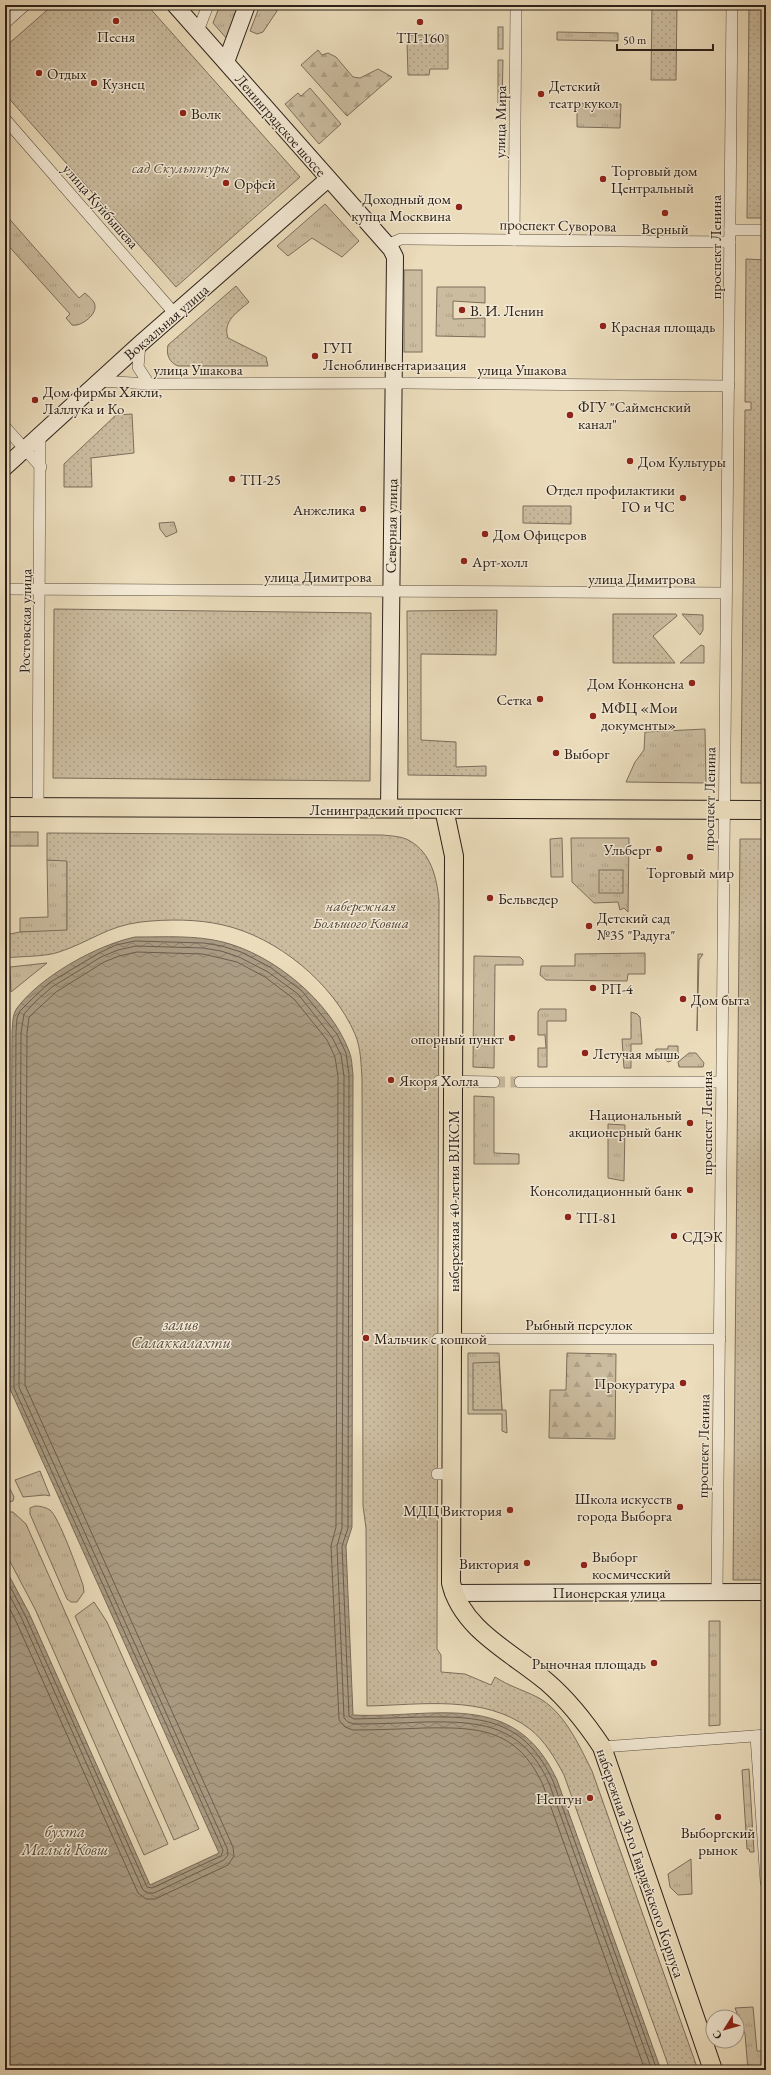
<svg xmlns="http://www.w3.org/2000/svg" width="771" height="2075" viewBox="0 0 771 2075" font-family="'EB Garamond',serif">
  <defs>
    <pattern id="grass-tufts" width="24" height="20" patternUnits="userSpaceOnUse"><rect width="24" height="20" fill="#cbbc9f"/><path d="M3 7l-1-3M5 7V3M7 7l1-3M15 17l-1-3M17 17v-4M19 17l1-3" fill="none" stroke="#aea188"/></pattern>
    <pattern id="forest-firs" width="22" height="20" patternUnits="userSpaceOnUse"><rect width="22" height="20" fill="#cbbc9f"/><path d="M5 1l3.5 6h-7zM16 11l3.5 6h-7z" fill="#aea188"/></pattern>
    <pattern id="park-dots" width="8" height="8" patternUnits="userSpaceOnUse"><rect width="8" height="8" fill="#cbbc9f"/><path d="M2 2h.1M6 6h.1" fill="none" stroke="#aea188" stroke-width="1.8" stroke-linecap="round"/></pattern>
    <pattern id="water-waves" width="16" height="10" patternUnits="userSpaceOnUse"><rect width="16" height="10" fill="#aa9c84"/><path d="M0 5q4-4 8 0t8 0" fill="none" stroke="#8b7f6b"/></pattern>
  </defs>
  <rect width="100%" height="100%" fill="#ebdcbb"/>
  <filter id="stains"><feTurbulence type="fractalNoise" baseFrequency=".005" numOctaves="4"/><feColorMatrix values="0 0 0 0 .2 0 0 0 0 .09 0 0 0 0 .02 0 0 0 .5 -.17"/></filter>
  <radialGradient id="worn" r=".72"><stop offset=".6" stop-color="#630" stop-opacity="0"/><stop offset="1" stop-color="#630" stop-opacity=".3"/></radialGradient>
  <!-- grass -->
  <g fill="url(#grass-tufts)" stroke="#7c6e5c">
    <polygon points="220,5 239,5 227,39 213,23"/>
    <polygon points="260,5 275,5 277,11 263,32 257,34 250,31"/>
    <rect x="498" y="27" width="5" height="22"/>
    <polygon points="557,32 618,33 618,41 557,40"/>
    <polygon points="498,60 503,60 502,104 498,103"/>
    <polygon points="577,103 621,104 620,128 577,127"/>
    <polygon points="325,204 359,241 342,257 312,238 288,256 277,246"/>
    <path d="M5 214 79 298 85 293C88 296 95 301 95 306 96 316 80 327 72 325L66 318 70 314 5 242Z"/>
    <rect x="404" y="270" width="18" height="82"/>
    <polygon points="437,287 485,287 485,303 453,301 453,319 485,318 485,337 436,336"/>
    <polygon points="174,522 177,532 166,537 160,529 159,523"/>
    <polygon points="682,614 703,615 703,630 700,635"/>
    <polygon points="701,645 704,646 704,663 680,663"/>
    <polygon points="705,729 706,783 626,782 635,762 644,750 645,732"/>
    <rect x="5" y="832" width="33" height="14"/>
    <polygon points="562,838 563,877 551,877 550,839"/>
    <polygon points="571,838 629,838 628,912 624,908 620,910 618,902 594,903 572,882"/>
    <polygon points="47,860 67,860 67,931 20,932 20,918 48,917"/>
    <polygon points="645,953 645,974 628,974 627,981 546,980 540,975 541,966 575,966 575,954"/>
    <polygon points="698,954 703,954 699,960 697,1031"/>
    <polygon points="474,956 520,957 523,960 523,965 495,965 494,1068 473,1067"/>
    <polygon points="47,963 11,992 10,967"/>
    <polygon points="540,1009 566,1009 566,1021 547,1021 547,1067 538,1067 538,1048 546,1048 545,1035 538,1035 538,1012"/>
    <polygon points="631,1012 637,1014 640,1017 642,1044 631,1044 631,1068 624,1068 622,1039 631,1039"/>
    <polygon points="668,1046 678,1046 678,1054 671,1061 668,1062 655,1051 656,1049 668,1049"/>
    <polygon points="689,1053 696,1053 704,1063 703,1067 679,1067 678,1062"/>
    <polygon points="474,1096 494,1097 494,1153 519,1154 519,1164 474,1164"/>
    <polygon points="608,1124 625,1125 624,1181 608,1178"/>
    <polygon points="468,1353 499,1353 502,1410 506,1410 507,1433 502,1431 502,1414 468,1414"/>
    <polygon points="40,1471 50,1496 45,1495 23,1497 15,1480"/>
    <polygon points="7,1483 14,1497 13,1501 5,1503 5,1484"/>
    <path d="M35 1506C40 1506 45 1507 50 1510 59 1517 78 1571 83 1585L84 1592 77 1602H71L67 1599 30 1514V1508Z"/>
    <polygon points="5,1512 13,1512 26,1524 168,1844 144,1855 35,1609 5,1552"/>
    <polygon points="94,1602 107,1622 199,1829 174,1840 75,1616"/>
    <polygon points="709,1621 720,1621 720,1725 709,1726"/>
    <polygon points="749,1769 754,1852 750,1852 749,1849 747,1849 742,1770"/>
    <polygon points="691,1859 692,1894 678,1895 670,1887 668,1874"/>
    <polygon points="753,2007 757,2051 766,2051 766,2070 748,2070 745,2034 735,2008"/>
  </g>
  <!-- forest -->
  <g fill="url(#forest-firs)" stroke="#7c6e5c">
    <polygon points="318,50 322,55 328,53 336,57 353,77 360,78 378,69 392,77 347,116 301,65"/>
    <polygon points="310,88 341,124 319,144 285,104 298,93 301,96"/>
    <polygon points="567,1353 616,1354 615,1439 549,1438 550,1390 566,1390"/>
  </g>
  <!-- park -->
  <g fill="url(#park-dots)" stroke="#7c6e5c">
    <polygon points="53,5 147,5 300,177 176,287 5,94 5,47"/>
    <polygon points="652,5 677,5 676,80 651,80"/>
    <polygon points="749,5 766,5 766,218 747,218"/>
    <polygon points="411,35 448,35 448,69 430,69 429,75 408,75 407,42"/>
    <polygon points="746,259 766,260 766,783 741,783 745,410 751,410 751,402 745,402"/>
    <path d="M236 286 249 302C238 312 222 321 228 338L266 357 268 366H178C169 362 166 355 168 345Z"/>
    <polygon points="132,414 134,453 91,458 92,487 64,487 64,464 116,415"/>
    <polygon points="523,506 571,506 571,524 523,523"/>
    <polygon points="54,609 371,613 370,781 53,778"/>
    <polygon points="497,610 496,655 421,654 421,740 456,742 456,767 486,766 486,776 408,775 407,611"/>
    <polygon points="613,614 676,614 677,616 653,636 675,663 613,663"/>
    <path d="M47 833 382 835C391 836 402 836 410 841 431 853 437 878 439 901L437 1649 441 1655V1672L465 1674 491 1685 495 1677C509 1686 523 1690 537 1697 564 1711 579 1745 592 1771L698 2070H670L564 1775C555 1758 545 1741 530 1729 484 1694 420 1705 367 1706L366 1528 363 1506 362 1079C361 1064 361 1048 355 1034 333 983 277 937 223 925 198 919 167 919 141 922 107 926 90 942 59 952 45 957 21 956 5 958V935L20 932 67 930V861L47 860Z"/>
    <polygon points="740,839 766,839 766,1580 733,1580"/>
    <rect x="599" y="870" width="24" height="23"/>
    <polygon points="499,1362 502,1410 473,1410 473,1363"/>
  </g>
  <!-- water -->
  <path fill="url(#water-waves)" stroke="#786b59" d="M135 937C164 937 195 935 223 942 274 955 330 1001 349 1051 352 1058 352 1067 353 1075L352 1527 346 1546 353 1715C434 1719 514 1687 557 1780L661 2070H5V1568L29 1613 150 1885 219 1853 10 1389 12 1032C13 1024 12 1015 17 1008 41 976 97 945 135 937Z"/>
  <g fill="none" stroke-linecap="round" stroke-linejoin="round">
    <!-- shore -->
    <g stroke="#6b5e4e" stroke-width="1">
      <path d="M5 1577 25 1615 147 1887 152 1888 221 1856 223 1850 14 1388 16 1032 17 1018 20 1011 33 998 49 983 99 953 116 945 135 941 204 943 222 946 241 952 270 967 302 991 337 1034 346 1053 349 1075 348 1528 342 1546 349 1716 354 1719C377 1718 401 1718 424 1717 485 1716 525 1721 553 1781L657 2070"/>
      <path d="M5 1587 21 1617 143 1890 148 1893H154L224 1860 228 1855 227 1848 19 1387 21 1033 24 1014 36 1001 52 987 101 957 118 950 136 946 203 948 221 951 239 957 268 972 298 994 332 1037 341 1055 344 1076 342 1528 337 1546 344 1718 348 1722 354 1724C377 1724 401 1723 424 1722 483 1721 522 1725 549 1783L652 2070"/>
      <path d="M5 1600 15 1619 138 1893 146 1899H155L228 1865 234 1856 233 1847 25 1385 27 1033 29 1017 41 1006 56 992 104 962 119 956 137 952 203 954 237 962 265 977 294 999 327 1040 335 1057 338 1076 336 1527 331 1546 339 1720 345 1727 353 1730C377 1730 400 1729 424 1728 480 1727 517 1729 543 1785L645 2070"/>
    </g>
    <!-- street-tunnel -->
    <polyline stroke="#c5b79b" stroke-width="11" stroke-dasharray="11 5.5" stroke-linecap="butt" points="494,1082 520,1082"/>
    <defs>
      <g id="street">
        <polyline points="5,23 25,5"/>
        <polyline points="198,31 208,5"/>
        <polyline points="5,119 175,314"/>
        <polyline points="730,230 766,230"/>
        <polyline points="514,240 516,5"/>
        <polyline points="387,245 401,239 408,239 730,242"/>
        <polyline points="140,344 138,367 149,384"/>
        <polyline points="99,381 149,384 406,383 729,386"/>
        <polyline points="5,427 41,467"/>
        <polyline points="5,589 726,593"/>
        <polyline points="38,807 40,435"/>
        <polyline points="439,1081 494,1082"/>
        <polyline points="520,1082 721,1082"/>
        <polyline points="438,1339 720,1339"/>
        <polyline points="437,1474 451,1474"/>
        <polyline points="717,1592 732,5"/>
        <polyline points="756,1736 766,1882"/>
        <polyline points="602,1747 766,1735"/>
      </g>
      <g id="secondary">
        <polyline points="175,5 391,249 395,257 389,809"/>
        <polyline points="226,62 247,5"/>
        <polyline points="5,467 140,344 328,179"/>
        <polyline points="453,1593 766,1592"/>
      </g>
      <g id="primary">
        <polyline points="5,807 766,810"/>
        <path d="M444 809 454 856 451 1583C462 1630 513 1653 547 1682 569 1701 586 1723 602 1747L713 2070"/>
      </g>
    </defs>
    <!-- street casing -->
    <use href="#street" stroke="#5c5042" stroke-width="12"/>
    <!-- secondary casing -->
    <use href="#secondary" stroke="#2c2119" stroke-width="18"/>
    <!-- primary casing -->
    <use href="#primary" stroke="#2c2119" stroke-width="20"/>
    <!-- street -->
    <use href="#street" stroke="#f2e8d3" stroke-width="11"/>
    <!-- secondary -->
    <use href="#secondary" stroke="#f2e8d3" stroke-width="16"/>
    <!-- primary -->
    <use href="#primary" stroke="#ebdcbb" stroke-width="18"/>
  </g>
  <!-- markers -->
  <g fill="#8f2418" stroke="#f2e8d3" stroke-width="1.5">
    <circle cx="116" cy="21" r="4"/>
    <circle cx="420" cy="22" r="4"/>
    <circle cx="39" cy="73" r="4"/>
    <circle cx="94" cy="83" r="4"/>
    <circle cx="541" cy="94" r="4"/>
    <circle cx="183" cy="113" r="4"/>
    <circle cx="603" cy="179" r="4"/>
    <circle cx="226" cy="183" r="4"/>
    <circle cx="459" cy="207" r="4"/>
    <circle cx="665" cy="213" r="4"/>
    <circle cx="462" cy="310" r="4"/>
    <circle cx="603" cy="326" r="4"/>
    <circle cx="315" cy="356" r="4"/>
    <circle cx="35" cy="400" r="4"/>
    <circle cx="570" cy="415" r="4"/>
    <circle cx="630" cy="461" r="4"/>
    <circle cx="232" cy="479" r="4"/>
    <circle cx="683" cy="498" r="4"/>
    <circle cx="363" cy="509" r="4"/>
    <circle cx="485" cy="534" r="4"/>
    <circle cx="464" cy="561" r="4"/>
    <circle cx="692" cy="683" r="4"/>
    <circle cx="540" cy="699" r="4"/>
    <circle cx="593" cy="716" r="4"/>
    <circle cx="556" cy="753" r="4"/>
    <circle cx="659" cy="849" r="4"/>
    <circle cx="690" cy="857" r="4"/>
    <circle cx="490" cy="898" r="4"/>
    <circle cx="589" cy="926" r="4"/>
    <circle cx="593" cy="988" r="4"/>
    <circle cx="683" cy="999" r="4"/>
    <circle cx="512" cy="1038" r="4"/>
    <circle cx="585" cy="1053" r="4"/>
    <circle cx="391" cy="1080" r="4"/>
    <circle cx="690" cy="1123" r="4"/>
    <circle cx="690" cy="1190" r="4"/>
    <circle cx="568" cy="1217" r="4"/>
    <circle cx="674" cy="1236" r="4"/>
    <circle cx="366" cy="1338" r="4"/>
    <circle cx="683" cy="1383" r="4"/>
    <circle cx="680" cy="1507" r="4"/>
    <circle cx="510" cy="1510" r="4"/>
    <circle cx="527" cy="1563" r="4"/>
    <circle cx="584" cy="1565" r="4"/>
    <circle cx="654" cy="1663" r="4"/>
    <circle cx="590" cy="1798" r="4"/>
    <circle cx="718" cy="1817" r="4"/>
  </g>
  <g text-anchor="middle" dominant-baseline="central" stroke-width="3" stroke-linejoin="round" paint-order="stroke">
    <!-- poi labels -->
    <g font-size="15" fill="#2c2119" stroke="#f2e8d3" text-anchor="start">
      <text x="116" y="36" text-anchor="middle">Песня</text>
      <text x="420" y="37" text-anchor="middle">ТП-160</text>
      <text x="47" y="73">Отдых</text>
      <text x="102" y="83">Кузнец</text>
      <text x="549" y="85">Детский<tspan x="549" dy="17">театр кукол</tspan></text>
      <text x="191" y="113">Волк</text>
      <text x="611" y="170">Торговый дом<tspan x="611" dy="17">Центральный</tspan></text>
      <text x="234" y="183">Орфей</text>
      <text x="451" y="198" text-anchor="end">Доходный дом<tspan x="451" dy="17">купца Москвина</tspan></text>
      <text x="665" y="228" text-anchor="middle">Верный</text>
      <text x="470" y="310">В. И. Ленин</text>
      <text x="611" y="326">Красная площадь</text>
      <text x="323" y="347">ГУП<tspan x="323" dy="17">Леноблинвентаризация</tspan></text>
      <text x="43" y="391">Дом фирмы Хякли,<tspan x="43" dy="17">Лаллука и Ко</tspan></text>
      <text x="578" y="406">ФГУ "Сайменский<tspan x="578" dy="17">канал"</tspan></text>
      <text x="638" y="461">Дом Культуры</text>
      <text x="240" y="479">ТП-25</text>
      <text x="675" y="489" text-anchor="end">Отдел профилактики<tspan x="675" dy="17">ГО и ЧС</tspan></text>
      <text x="355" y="509" text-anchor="end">Анжелика</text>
      <text x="493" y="534">Дом Офицеров</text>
      <text x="472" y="561">Арт-холл</text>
      <text x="684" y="683" text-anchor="end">Дом Конконена</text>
      <text x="532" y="699" text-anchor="end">Сетка</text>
      <text x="601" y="707">МФЦ «Мои<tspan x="601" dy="17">документы»</tspan></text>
      <text x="564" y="753">Выборг</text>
      <text x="651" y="849" text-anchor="end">Ульберг</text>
      <text x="690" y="872" text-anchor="middle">Торговый мир</text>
      <text x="498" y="898">Бельведер</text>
      <text x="597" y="917">Детский сад<tspan x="597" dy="17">№35 "Радуга"</tspan></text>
      <text x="601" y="988">РП-4</text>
      <text x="691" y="999">Дом быта</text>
      <text x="504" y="1038" text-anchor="end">опорный пункт</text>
      <text x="593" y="1053">Летучая мышь</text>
      <text x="399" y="1080">Якоря Холла</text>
      <text x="682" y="1114" text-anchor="end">Национальный<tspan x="682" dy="17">акционерный банк</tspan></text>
      <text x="682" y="1190" text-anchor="end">Консолидационный банк</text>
      <text x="576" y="1217">ТП-81</text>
      <text x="682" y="1236">СДЭК</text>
      <text x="374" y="1338">Мальчик с кошкой</text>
      <text x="675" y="1383" text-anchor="end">Прокуратура</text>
      <text x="672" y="1498" text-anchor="end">Школа искусств<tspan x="672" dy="17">города Выборга</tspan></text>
      <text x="502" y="1510" text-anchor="end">МДЦ Виктория</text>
      <text x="592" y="1556">Выборг<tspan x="592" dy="17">космический</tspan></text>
      <text x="519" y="1563" text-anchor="end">Виктория</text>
      <text x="646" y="1663" text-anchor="end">Рыночная площадь</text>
      <text x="582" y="1798" text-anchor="end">Нептун</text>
      <text x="718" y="1832" text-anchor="middle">Выборгский<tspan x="718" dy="17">рынок</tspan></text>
    </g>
    <!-- street labels -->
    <g font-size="15" fill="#2c2119" stroke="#f2e8d3">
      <text transform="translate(500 122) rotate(-89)">улица Мира</text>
      <text transform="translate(281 125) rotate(49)">Ленинградское шоссе</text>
      <text transform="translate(101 206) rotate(49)">улица Куйбышева</text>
      <text transform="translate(558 225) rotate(1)">проспект Суворова</text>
      <text transform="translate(715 247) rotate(-90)">проспект Ленина</text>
      <text transform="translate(166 322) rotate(-41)">Вокзальная улица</text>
      <text x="198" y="369">улица Ушакова</text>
      <text x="522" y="369">улица Ушакова</text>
      <text transform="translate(391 526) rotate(-89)">Северная улица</text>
      <text x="318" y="576">улица Димитрова</text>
      <text x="642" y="578">улица Димитрова</text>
      <text transform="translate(25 621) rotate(-89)">Ростовская улица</text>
      <text transform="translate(709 799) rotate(-89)">проспект Ленина</text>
      <text x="386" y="809">Ленинградский проспект</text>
      <text transform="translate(706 1123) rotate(-90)">проспект Ленина</text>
      <text transform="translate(453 1201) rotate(-90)">набережная 40-летия ВЛКСМ</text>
      <text x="579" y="1324">Рыбный переулок</text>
      <text transform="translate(703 1446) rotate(-89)">проспект Ленина</text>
      <text x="609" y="1592">Пионерская улица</text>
      <text transform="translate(641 1863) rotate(71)">набережная 30-го Гвардейского Корпуса</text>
    </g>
    <!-- park labels -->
    <g font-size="15" font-style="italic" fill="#54483a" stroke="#f2e8d3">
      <text x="181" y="167">сад Скульптуры</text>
      <text x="361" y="905">набережная<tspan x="361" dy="17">Большого Ковша</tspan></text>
    </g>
    <!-- water labels -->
    <g font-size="16" font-style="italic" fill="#584c3e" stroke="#f2e8d3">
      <text x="181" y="1324">залив<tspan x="181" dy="18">Салаккалахти</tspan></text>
      <text x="65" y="1831">бухта<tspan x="65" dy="18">Малый Ковш</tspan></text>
    </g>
  </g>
  <!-- margin -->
  <rect width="771" height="2075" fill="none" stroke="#ebdcbb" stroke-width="20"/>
  <rect x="6" y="6" width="759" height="2063" fill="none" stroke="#2c2119" stroke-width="2"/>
  <rect x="10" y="10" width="751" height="2055" fill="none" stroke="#2c2119"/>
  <!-- north arrow -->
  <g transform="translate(725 2029) rotate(233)"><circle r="19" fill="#f2e8d3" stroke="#a39889"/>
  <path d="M0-3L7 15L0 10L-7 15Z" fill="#8f2418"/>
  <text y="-6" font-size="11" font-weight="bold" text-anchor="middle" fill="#2c2119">С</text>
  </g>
  <!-- scale -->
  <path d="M617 44v6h96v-6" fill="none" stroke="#2c2119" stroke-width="2"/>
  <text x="623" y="44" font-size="12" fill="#2c2119" stroke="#f2e8d3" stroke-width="3" paint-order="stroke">50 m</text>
  <rect width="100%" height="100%" filter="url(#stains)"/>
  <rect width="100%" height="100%" fill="url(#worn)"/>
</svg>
